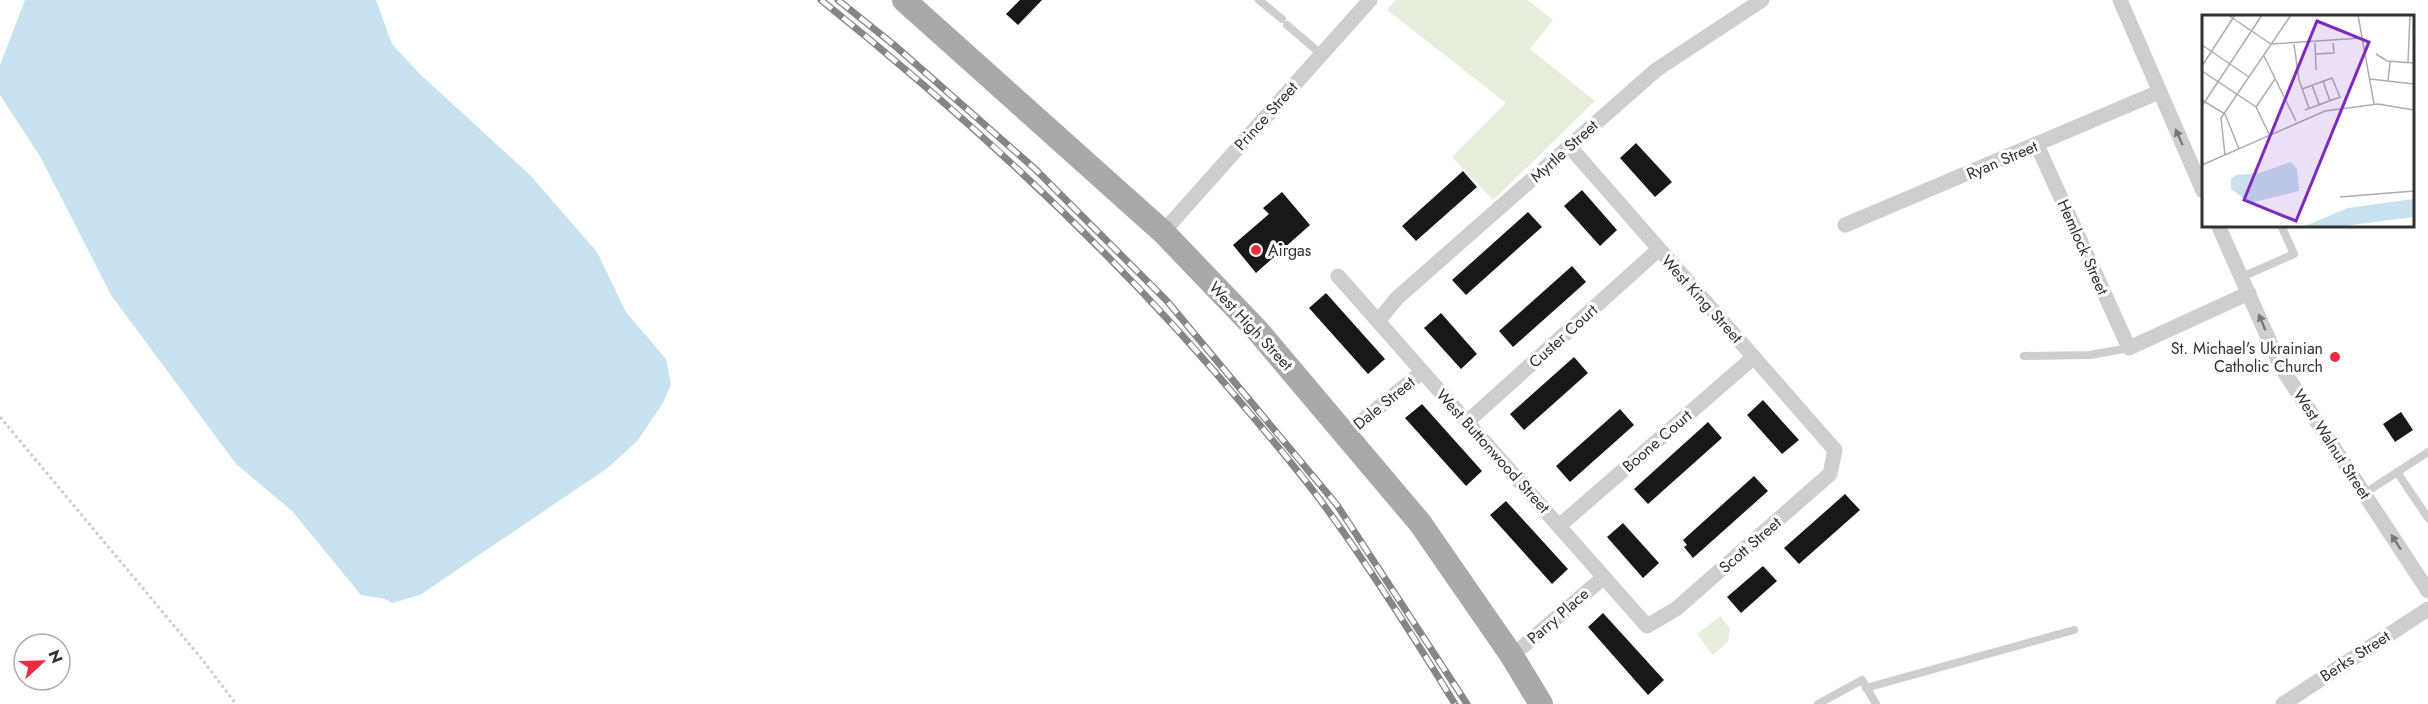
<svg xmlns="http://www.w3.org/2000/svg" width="2428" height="704" viewBox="0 0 2428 704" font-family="Jost,sans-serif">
  <rect width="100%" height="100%" fill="#fff"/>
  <!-- green -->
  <g fill="#e7eede">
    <polygon points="1396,0 1528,0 1553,20 1530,49 1595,101 1493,200 1452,157 1506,103 1387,10"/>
    <polygon points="1720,616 1730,629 1728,642 1713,655 1697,634"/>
  </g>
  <!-- water -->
  <polygon fill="#c9e2ef" points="25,0 376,0 392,44 420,74 531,176 597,252 626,312 666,359 671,384 663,403 638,440 609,467 420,595 392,603 385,599 361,595 292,511 236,464 111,295 41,158 0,95 0,65"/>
  <!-- building -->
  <g fill="#181818">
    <polygon points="1020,0 1042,0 1018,25 1006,14"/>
    <polygon points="1636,143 1672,182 1655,197 1620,158"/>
    <polygon points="1463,171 1477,187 1416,241 1402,226"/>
    <polygon points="1582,190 1617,230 1600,246 1564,206"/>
    <polygon points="1282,192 1310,225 1256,273 1233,245 1269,214 1263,208"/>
    <polygon points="1528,212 1542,227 1466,295 1452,280"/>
    <polygon points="1572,266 1586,282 1513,347 1499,331"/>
    <polygon points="1326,293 1385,359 1368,374 1309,308"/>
    <polygon points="1441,313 1477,354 1461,369 1424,328"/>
    <polygon points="1574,357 1588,373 1524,430 1510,414"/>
    <polygon points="1763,400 1799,440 1782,454 1747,415"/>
    <polygon points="1422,404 1482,471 1466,486 1405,418"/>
    <polygon points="1620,409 1634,425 1570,482 1556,466"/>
    <polygon points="2401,412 2413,430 2395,442 2383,424"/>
    <polygon points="1708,422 1722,438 1648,504 1634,489"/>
    <polygon points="1754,476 1768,491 1693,558 1684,547 1687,545 1683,540"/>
    <polygon points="1845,494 1860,510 1799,564 1784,548"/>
    <polygon points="1506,501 1568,569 1552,584 1490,515"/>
    <polygon points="1623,523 1659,563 1643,578 1607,537"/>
    <polygon points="1763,566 1777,581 1741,613 1727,597"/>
    <polygon points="1603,613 1664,680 1648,695 1588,627"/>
  </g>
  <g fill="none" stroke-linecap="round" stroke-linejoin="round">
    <!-- path -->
    <polyline stroke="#cecece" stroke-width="3" stroke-dasharray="3 3" stroke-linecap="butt" points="0,417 201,658 236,704"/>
    <!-- lane -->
    <g stroke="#cecece" stroke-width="8">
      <polyline points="1259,0 1282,19"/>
      <polyline points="1287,25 1321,54"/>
      <polyline points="2242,277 2294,254 2281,225"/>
      <polyline points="2024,356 2090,355 2129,348"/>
      <polyline points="2397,472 2428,518"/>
      <polyline points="2365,493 2428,452"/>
      <polyline points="1866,688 2074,630"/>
      <polyline points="1818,704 1862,680 1876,704"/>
    </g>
    <!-- street -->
    <g stroke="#cecece" stroke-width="15">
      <polyline points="2120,0 2203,191"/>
      <polyline points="2037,145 2129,348 2249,293"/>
      <polyline points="1845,225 2159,92"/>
      <polyline points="2218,225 2281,367 2428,591"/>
      <polyline points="1163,232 1370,0"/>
      <polyline points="1338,276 1647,626 1676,609 1830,474 1835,450 1570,147"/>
      <polyline points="1379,320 1397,298 1656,70 1762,0"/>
      <polyline points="1467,422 1658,250"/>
      <polyline points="1346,434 1422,372"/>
      <polyline points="1559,526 1754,357"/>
      <polyline points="1512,656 1604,577"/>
      <polyline points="2283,704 2428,609"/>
    </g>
    <!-- primary -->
    <polyline stroke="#a9a9a9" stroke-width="24" points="904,0 1163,232 1257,330 1420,523 1512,656 1541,704"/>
    <defs>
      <g id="rail">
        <path d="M821 0C976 124 1121 258 1248 411 1276 444 1304 477 1329 512 1374 574 1415 639 1455 704"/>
        <polyline points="838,0 894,45 1034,168 1167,301 1337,505 1467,704"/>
      </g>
    </defs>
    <!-- rail casing -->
    <use href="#rail" stroke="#868686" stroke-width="7"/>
    <!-- rail -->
    <use href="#rail" stroke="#fff" stroke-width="4.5" stroke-dasharray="14" stroke-linecap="butt"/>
  </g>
  <!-- one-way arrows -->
  <defs><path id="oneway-solid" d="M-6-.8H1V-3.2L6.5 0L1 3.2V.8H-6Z" transform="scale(1.5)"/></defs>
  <g fill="#787878">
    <use href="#oneway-solid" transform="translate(2179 137) rotate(-114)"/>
    <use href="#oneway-solid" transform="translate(2262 322) rotate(-113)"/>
    <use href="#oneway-solid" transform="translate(2396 542) rotate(-123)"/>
  </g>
  <!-- markers -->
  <g fill="#f02a40" stroke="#fff" stroke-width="2">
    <circle cx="1256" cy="250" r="6"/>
    <circle cx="2335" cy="357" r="6"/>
  </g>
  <g text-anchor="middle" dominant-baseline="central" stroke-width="6" stroke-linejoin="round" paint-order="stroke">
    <!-- street labels -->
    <g font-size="16" fill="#313131" stroke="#fff">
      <text transform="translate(1266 116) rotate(-48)">Prince Street</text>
      <text transform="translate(1564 151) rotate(-42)">Myrtle Street</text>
      <text transform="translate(2002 160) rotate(-23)">Ryan Street</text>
      <text transform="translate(2083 247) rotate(66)">Hemlock Street</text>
      <text transform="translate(1702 299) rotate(48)">West King Street</text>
      <text transform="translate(1251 326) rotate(47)">West High Street</text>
      <text transform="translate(1563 336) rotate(-42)">Custer Court</text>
      <text transform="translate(1384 403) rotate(-39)">Dale Street</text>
      <text transform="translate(1657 441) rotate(-41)">Boone Court</text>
      <text transform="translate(2332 444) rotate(57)">West Walnut Street</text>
      <text transform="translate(1493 451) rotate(48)">West Buttonwood Street</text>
      <text transform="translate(1750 545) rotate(-41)">Scott Street</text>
      <text transform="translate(1558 616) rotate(-41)">Parry Place</text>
      <text transform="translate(2355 656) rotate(-33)">Berks Street</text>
    </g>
    <!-- poi labels -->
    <g font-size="16" fill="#313131" stroke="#fff" text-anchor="start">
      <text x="1268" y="250">Airgas</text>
      <text x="2323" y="348" text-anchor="end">St. Michael's Ukrainian<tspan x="2323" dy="18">Catholic Church</tspan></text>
    </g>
  </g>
  <!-- overview -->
  <g transform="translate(2202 15)">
    <rect width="212" height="212" fill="#fff"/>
    <path d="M89 147 95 154 97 176 48 188 29 174V164L34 160 57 158ZM211 184V202L142 211H103L146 193Z" fill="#c9e2ef"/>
    <path fill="none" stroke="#adadad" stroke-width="1.5" d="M26 0 69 29 160 23M156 0 172 89M113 28 114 55M92 29 97 65 107 93M0 30 47 62M114 39 132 38 131 28M174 39 185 46 212 48M62 41 94 106M206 48 208 0M0 51 33 0M0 56 54 92 67 119M168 64 212 69M121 66 128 86M186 66 188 47M110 70 117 89M100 74 130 63 138 82 103 95M0 85 23 99 37 134M0 91 60 0M54 92 73 64M23 140 19 103 89 0M0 150 123 96 176 89 212 95M138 182 212 176"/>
    <path fill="#7b2cbf" fill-opacity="0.15" stroke="#7b2cbf" stroke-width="3" d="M115 6 167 27 94 206 42 185Z"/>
    <rect width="212" height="212" fill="none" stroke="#313131" stroke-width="3"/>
  </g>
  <!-- north arrow -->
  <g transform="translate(42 662) rotate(68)"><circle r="28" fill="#ffffff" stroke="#adadad" stroke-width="1.5"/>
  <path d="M0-4.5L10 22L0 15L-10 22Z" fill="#f02a40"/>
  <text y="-9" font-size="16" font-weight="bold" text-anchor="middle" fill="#313131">N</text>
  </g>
</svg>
